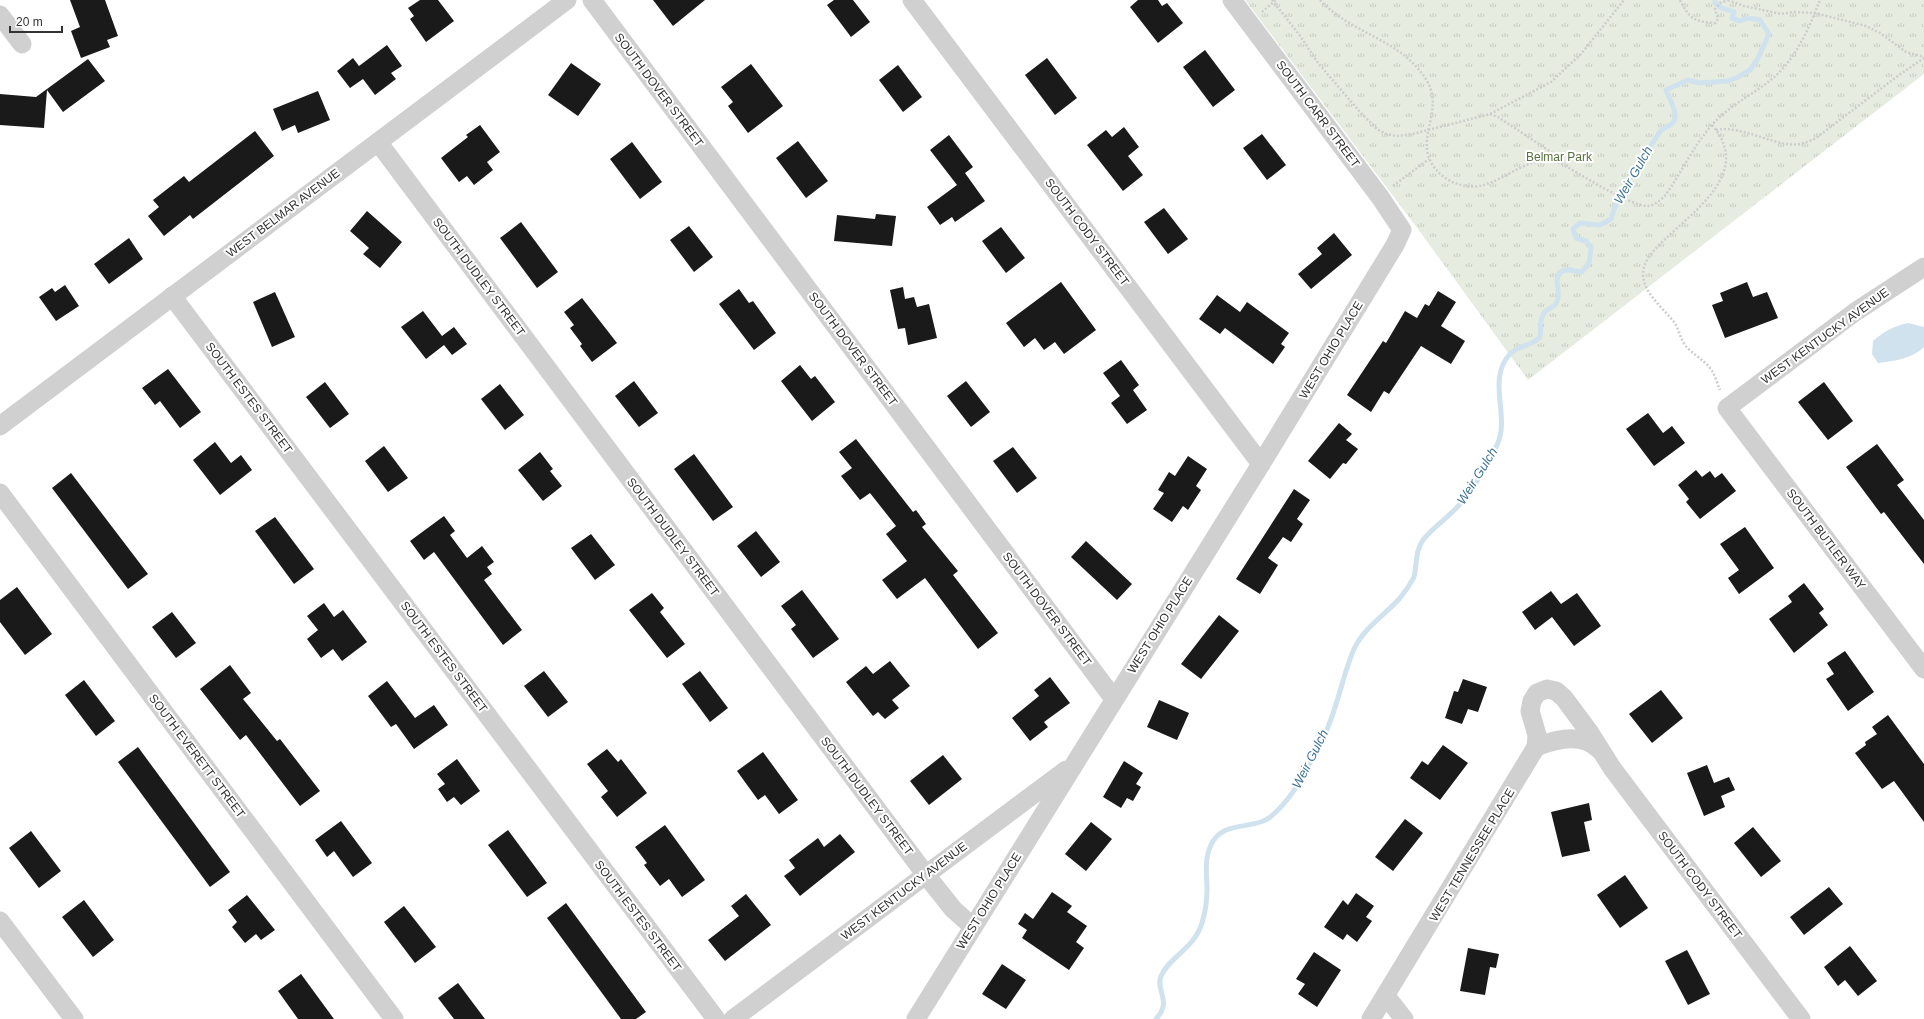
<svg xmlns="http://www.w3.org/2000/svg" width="1924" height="1019" viewBox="0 0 1924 1019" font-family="Arial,sans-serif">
  <defs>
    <pattern id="grass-tufts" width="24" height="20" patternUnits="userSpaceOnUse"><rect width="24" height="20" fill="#e6ecdf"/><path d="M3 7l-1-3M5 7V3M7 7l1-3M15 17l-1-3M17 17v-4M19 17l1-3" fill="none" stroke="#c6cbc0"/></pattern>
  </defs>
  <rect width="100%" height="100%" fill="#fff"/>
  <!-- grass -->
  <polygon fill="url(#grass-tufts)" points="1245,0 1924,0 1924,74 1528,380 1418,229"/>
  <!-- water -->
  <path fill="#cfe2ee" d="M1908 323 1924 327V347C1912 359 1894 361 1878 363L1872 354 1873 341C1884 331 1894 326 1908 323Z"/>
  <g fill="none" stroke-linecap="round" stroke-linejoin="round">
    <!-- stream -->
    <path stroke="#cfe2ee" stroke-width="5" d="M1156 1019C1173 1000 1155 992 1161 976 1170 956 1194 949 1202 923 1205 913 1207 900 1207 890 1207 875 1204 859 1211 845 1222 820 1253 830 1269 818 1292 800 1304 774 1317 750 1331 726 1338 697 1346 671 1349 663 1351 655 1355 647 1365 627 1386 614 1400 598 1405 592 1411 583 1414 577 1417 565 1415 551 1423 540 1433 527 1448 518 1459 505 1474 490 1487 464 1497 445 1510 418 1489 385 1506 359 1515 344 1528 349 1540 337 1541 330 1539 319 1544 313 1548 307 1557 308 1558 298 1560 290 1553 279 1561 272 1566 267 1576 272 1582 272L1589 263 1591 248 1586 241 1576 238 1573 229 1580 223 1600 225 1611 219C1620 187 1642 161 1659 133 1663 125 1675 127 1675 117 1676 108 1669 99 1666 90L1688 80 1699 83 1714 82 1728 81 1738 77 1750 70 1757 60 1769 34 1760 20 1748 18 1739 21 1732 18 1734 12 1722 8 1715 3V0"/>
  </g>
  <!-- building -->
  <g fill="#1a1a1a">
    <polygon points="70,0 105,0 118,36 107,40 110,47 81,58 71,31 80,27"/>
    <polygon points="420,0 438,0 454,21 426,42 410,19 414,16 408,8"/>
    <polygon points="653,0 705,0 673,26"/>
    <polygon points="834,0 853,0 870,22 851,37 827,5"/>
    <polygon points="1138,0 1158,0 1162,6 1167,3 1183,23 1158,43 1130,7"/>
    <polygon points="387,45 402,66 391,73 396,79 375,95 363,79 350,88 337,71 353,58 359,66"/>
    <polygon points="1205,50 1235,90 1213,107 1183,67"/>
    <polygon points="1047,58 1077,98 1055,115 1025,75"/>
    <polygon points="88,59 105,81 63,112 47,90 44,128 0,125 0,94 36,97"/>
    <polygon points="571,63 601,84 578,116 548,95"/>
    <polygon points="751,64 783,106 748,133 728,106 733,102 721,87"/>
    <polygon points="898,65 922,97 903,112 879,80"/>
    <polygon points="318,91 330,120 298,133 295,125 282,131 273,109"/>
    <polygon points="480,125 500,152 487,162 493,170 474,185 467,176 459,182 441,158 468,137 466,135"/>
    <polygon points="1124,127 1139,147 1128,156 1143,175 1123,191 1087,145 1106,130 1112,137"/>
    <polygon points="255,131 274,156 193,219 190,215 164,236 148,216 159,207 153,200 184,176 189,182"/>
    <polygon points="1262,134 1286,165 1267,180 1243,148"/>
    <polygon points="949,135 973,167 965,173 985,201 955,222 952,217 940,225 927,207 957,185 930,150"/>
    <polygon points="798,141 828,181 806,198 776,158"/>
    <polygon points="632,142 662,182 640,199 610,159"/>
    <polygon points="1164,208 1188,239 1168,254 1144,222"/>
    <polygon points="367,211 402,242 380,268 363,254 369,248 350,231"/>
    <polygon points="876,214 896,216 892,246 834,241 837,215 875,219"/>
    <polygon points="521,222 558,272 537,288 500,238"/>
    <polygon points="689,226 713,257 694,272 670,240"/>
    <polygon points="1001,227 1025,258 1006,273 982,241"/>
    <polygon points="1334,233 1352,255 1311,289 1298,274 1322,254 1317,248"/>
    <polygon points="129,238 143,259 109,284 94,264"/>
    <polygon points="1061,282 1096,330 1064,354 1055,342 1044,350 1035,338 1024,347 1006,323"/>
    <polygon points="1747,282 1753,297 1767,292 1778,318 1725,338 1712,305 1723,301 1720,293"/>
    <polygon points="65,285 79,306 56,321 39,297 52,288 55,292"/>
    <polygon points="903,287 905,299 914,297 917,307 929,304 937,338 908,345 905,328 898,329 890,290"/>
    <polygon points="739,289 749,303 753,301 776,333 754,350 719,304"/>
    <polygon points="1438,291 1456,302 1441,326 1465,341 1451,364 1421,346 1389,394 1384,391 1371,412 1347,395 1383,341 1386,343 1405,311 1417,318 1425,304 1429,306"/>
    <polygon points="275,292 295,337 272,347 253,302"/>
    <polygon points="1217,295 1240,312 1247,302 1289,333 1281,344 1285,347 1273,364 1225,328 1220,334 1199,319"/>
    <polygon points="582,298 617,343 592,362 580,346 582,344 570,328 574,325 564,312"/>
    <polygon points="423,311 442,336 454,327 467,344 452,355 444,345 426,359 401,327"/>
    <polygon points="1121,360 1139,385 1133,390 1147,410 1127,424 1111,403 1120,396 1103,373"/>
    <polygon points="800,365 811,379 815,376 835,402 812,421 781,381"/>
    <polygon points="168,369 201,412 180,428 160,401 155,405 142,388"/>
    <polygon points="634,381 658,413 639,427 615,396"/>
    <polygon points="966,381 990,412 971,427 947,396"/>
    <polygon points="325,382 349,414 330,428 306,397"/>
    <polygon points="1824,382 1853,421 1828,440 1798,402"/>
    <polygon points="500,384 524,415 505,430 481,399"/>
    <polygon points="1648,413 1663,433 1672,426 1685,443 1654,466 1626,429"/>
    <polygon points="1339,423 1352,434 1346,440 1358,449 1346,464 1343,463 1330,479 1308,461"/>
    <polygon points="856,439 913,512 916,510 926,524 922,527 958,571 953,575 998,633 978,649 925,578 897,599 882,580 907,561 886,534 896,526 870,493 860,500 841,476 852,468 839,452"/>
    <polygon points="215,442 231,463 241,455 252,470 220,495 193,460"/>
    <polygon points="1877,444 1904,480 1897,485 1924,520 1924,564 1884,512 1881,514 1846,467"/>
    <polygon points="384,446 408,478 388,492 365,461"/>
    <polygon points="1013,447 1037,478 1017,493 993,461"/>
    <polygon points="540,452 553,469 550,471 562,486 543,501 518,470"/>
    <polygon points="694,454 733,507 713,521 674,469"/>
    <polygon points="1188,456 1207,469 1196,486 1201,490 1188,510 1183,506 1172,522 1153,509 1164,493 1158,490 1169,472 1175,476"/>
    <polygon points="1696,470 1702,477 1710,471 1715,478 1722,473 1736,491 1700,519 1686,502 1689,499 1678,485"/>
    <polygon points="71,473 148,574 128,589 52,488"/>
    <polygon points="1294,489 1310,500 1297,519 1303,524 1291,542 1283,537 1268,558 1278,565 1260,594 1236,579"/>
    <polygon points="444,516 455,531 450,535 467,558 482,546 494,562 487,567 492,574 484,580 522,630 503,645 434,552 424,560 410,541"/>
    <polygon points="275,517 314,569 294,584 255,531"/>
    <polygon points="1745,527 1774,568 1739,594 1728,578 1739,570 1720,544"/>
    <polygon points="756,531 780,562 761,577 737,546"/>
    <polygon points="591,534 615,565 595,580 571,548"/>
    <polygon points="1086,541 1132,584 1117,600 1071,557"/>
    <polygon points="1804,583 1824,609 1819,613 1828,625 1794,653 1769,619 1792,602 1788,596"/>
    <polygon points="17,587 52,634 25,655 0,622 0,600"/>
    <polygon points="802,590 839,639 813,658 791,629 796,625 781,606"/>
    <polygon points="1551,591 1561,604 1577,593 1601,626 1574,646 1552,617 1535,630 1522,612"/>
    <polygon points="652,593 664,608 660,612 685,644 667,658 629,610"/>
    <polygon points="324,603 334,617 343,610 367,642 342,661 333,649 321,658 307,639 318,630 307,616"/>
    <polygon points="172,612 196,643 176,658 152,627"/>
    <polygon points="1219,615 1239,631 1201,679 1181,664"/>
    <polygon points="1845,651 1874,692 1848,711 1826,679 1834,674 1827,663"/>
    <polygon points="890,661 910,686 892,700 899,708 885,719 878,712 873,716 846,682 866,666 873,674"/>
    <polygon points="230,665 251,693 243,699 277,741 280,739 320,791 300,806 246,735 240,740 200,689"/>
    <polygon points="544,671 568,702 548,717 524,686"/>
    <polygon points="700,671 728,708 710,722 682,684"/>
    <polygon points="1050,677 1070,703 1044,722 1048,727 1030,741 1012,718 1039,696 1034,690"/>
    <polygon points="1463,679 1487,687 1478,712 1468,709 1462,724 1445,718 1454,691 1458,692"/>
    <polygon points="84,680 115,721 96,736 65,695"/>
    <polygon points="387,681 415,718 434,705 448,725 414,749 396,724 391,727 368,696"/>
    <polygon points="1661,690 1683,718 1652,743 1629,714"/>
    <polygon points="1159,700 1189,713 1177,740 1147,727"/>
    <polygon points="1888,715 1924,764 1924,822 1894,781 1882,789 1855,753 1866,745 1865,742 1877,734 1872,727"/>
    <polygon points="1443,745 1468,763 1440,800 1410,778 1422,761 1428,765"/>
    <polygon points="138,747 230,872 210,887 118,762"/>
    <polygon points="607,749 618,762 621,759 647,793 617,817 601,797 608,791 587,764"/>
    <polygon points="763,752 798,800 779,814 765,795 758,800 737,771"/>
    <polygon points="943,755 962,779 929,805 910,781"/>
    <polygon points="457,759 480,791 461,805 454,797 447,802 438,789 445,784 437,774"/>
    <polygon points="1124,761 1143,773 1136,784 1141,787 1133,801 1127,798 1121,808 1103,797"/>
    <polygon points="1707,765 1714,783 1729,777 1735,790 1721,796 1725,807 1704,816 1687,773"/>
    <polygon points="1589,803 1592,820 1584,822 1590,851 1562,857 1551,812"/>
    <polygon points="1405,819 1423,833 1393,871 1375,857"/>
    <polygon points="341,821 372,863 353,877 334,851 327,857 315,840"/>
    <polygon points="1091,822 1112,839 1086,871 1065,854"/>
    <polygon points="665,825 705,880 682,897 669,879 660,886 644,865 647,863 635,847"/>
    <polygon points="1753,827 1781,861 1761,877 1734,843"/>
    <polygon points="508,830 547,883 527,897 488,845"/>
    <polygon points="31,831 61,871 39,888 9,848"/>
    <polygon points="840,834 855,852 800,896 784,876 795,868 789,860 818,838 824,847"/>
    <polygon points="1625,875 1648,908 1620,928 1597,895"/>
    <polygon points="1829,887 1843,904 1804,935 1790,917"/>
    <polygon points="1052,892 1072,906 1067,912 1087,926 1076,942 1084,948 1069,970 1022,938 1027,930 1018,924 1025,913 1033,919"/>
    <polygon points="1356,893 1374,906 1366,917 1372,921 1357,942 1347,934 1343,940 1324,927 1343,900 1348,905"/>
    <polygon points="746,894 771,925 725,961 708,940 739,916 731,906"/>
    <polygon points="247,895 275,930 261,940 256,934 245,943 232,927 237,922 228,910"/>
    <polygon points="84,900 114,940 93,957 62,917"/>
    <polygon points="566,903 646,1012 636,1019 621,1019 547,918"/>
    <polygon points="404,906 436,947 415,963 384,922"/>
    <polygon points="1850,946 1877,981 1858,996 1845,980 1838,986 1824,967"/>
    <polygon points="1468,948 1499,954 1496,968 1490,967 1485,995 1460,991"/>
    <polygon points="1687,950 1710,994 1688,1005 1665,961"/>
    <polygon points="1314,952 1341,970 1317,1007 1298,994 1305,984 1296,979"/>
    <polygon points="1002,964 1026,980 1006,1009 982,994"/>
    <polygon points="301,974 334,1019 298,1019 278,991"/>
    <polygon points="458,983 485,1019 454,1019 438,998"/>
  </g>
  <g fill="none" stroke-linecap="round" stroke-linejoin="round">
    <!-- path -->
    <g stroke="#cdcdcd" stroke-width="2.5" stroke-dasharray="2 2" stroke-linecap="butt">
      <polyline points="1272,0 1301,37 1318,63 1360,112 1377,129 1386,134 1396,136 1413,134 1490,114 1551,82 1581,54 1624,0"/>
      <path d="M1320 0C1351 34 1402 39 1427 81 1439 102 1429 119 1427 140 1424 164 1444 183 1466 186 1498 192 1524 151 1560 163 1579 173 1629 206 1648 206 1655 205 1659 201 1664 197 1681 174 1692 148 1711 126 1729 105 1753 95 1773 78 1796 59 1810 26 1820 0"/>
      <path d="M1680 0C1689 18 1694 22 1715 23L1718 19 1715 9 1720 3 1728 0"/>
      <polyline points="1728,0 1744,6 1781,14 1794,12 1815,13 1866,26 1880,33 1906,52 1924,57"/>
      <polyline points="1262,12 1276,0"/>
      <polyline points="1490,114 1498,117 1557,156 1560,162"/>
      <path d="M1712 125C1758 178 1679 219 1651 254 1629 282 1658 302 1674 322 1679 329 1680 338 1685 345 1692 354 1703 359 1710 368 1715 374 1717 383 1720 390"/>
      <path d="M1716 130C1744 124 1780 151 1804 143 1808 142 1812 140 1816 138L1899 75 1924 58"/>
      <polyline points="1393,186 1429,159"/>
    </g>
    <!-- street -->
    <g stroke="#d0d0d0" stroke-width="19">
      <polyline points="592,0 1114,699"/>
      <polyline points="912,0 1261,464"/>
      <polyline points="0,15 22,44"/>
      <polyline points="378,142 926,875 953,909 973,927"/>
      <polyline points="1924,267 1855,312 1727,408 1924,669"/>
      <polyline points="172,296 716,1019"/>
      <polyline points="0,426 567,0"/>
      <polyline points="0,493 394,1019"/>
      <path d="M1536 747C1551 741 1571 736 1586 741 1591 743 1596 747 1600 750"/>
      <polyline points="0,921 74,1019"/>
      <polyline points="1386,996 1404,1019"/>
      <polyline points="733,1019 1066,770"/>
      <polyline points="916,1019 1261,464 1395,245 1402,230 1380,197 1232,0"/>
      <polyline points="1371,1019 1536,747 1537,735 1530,711 1532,701 1537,693 1547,689 1556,691 1564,698 1590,733 1612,768 1801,1019"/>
    </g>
  </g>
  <g text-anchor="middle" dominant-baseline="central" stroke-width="4" stroke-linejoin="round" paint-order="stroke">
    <!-- street labels -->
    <g font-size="12" fill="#333" stroke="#fff">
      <text transform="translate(659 90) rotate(53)">SOUTH DOVER STREET</text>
      <text transform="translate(1318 114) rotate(53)">SOUTH CARR STREET</text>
      <text transform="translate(283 213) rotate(-37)">WEST BELMAR AVENUE</text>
      <text transform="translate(1087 232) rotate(53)">SOUTH CODY STREET</text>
      <text transform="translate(479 277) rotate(53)">SOUTH DUDLEY STREET</text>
      <text transform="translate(1825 336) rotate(-36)">WEST KENTUCKY AVENUE</text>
      <text transform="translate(853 349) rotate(53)">SOUTH DOVER STREET</text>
      <text transform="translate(1331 350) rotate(-59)">WEST OHIO PLACE</text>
      <text transform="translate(249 398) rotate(53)">SOUTH ESTES STREET</text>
      <text transform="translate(673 537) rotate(53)">SOUTH DUDLEY STREET</text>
      <text transform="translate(1826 539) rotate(53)">SOUTH BUTLER WAY</text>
      <text transform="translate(1047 609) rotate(53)">SOUTH DOVER STREET</text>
      <text transform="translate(1160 625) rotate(-58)">WEST OHIO PLACE</text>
      <text transform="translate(444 657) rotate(53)">SOUTH ESTES STREET</text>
      <text transform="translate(197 756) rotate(53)">SOUTH EVERETT STREET</text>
      <text transform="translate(867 796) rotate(53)">SOUTH DUDLEY STREET</text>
      <text transform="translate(1472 855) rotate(-59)">WEST TENNESSEE PLACE</text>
      <text transform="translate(1700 885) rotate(53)">SOUTH CODY STREET</text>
      <text transform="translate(904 891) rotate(-37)">WEST KENTUCKY AVENUE</text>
      <text transform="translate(989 901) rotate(-58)">WEST OHIO PLACE</text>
      <text transform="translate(638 916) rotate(53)">SOUTH ESTES STREET</text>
    </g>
    <!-- park labels -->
    <g font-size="12" fill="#56703f" stroke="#fff">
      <text x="1559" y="157">Belmar Park</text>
    </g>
    <!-- water labels -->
    <g font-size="13" font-style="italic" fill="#3f7597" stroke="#fff">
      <text transform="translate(1633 175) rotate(-60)">Weir Gulch</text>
      <text transform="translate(1477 476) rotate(-58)">Weir Gulch</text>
      <text transform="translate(1310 759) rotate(-63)">Weir Gulch</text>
    </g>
  </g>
  <!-- scale -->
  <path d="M10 26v6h52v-6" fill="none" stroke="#333333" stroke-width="2"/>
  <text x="16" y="26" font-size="12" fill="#333333" stroke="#ffffff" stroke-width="3" paint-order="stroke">20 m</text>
</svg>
